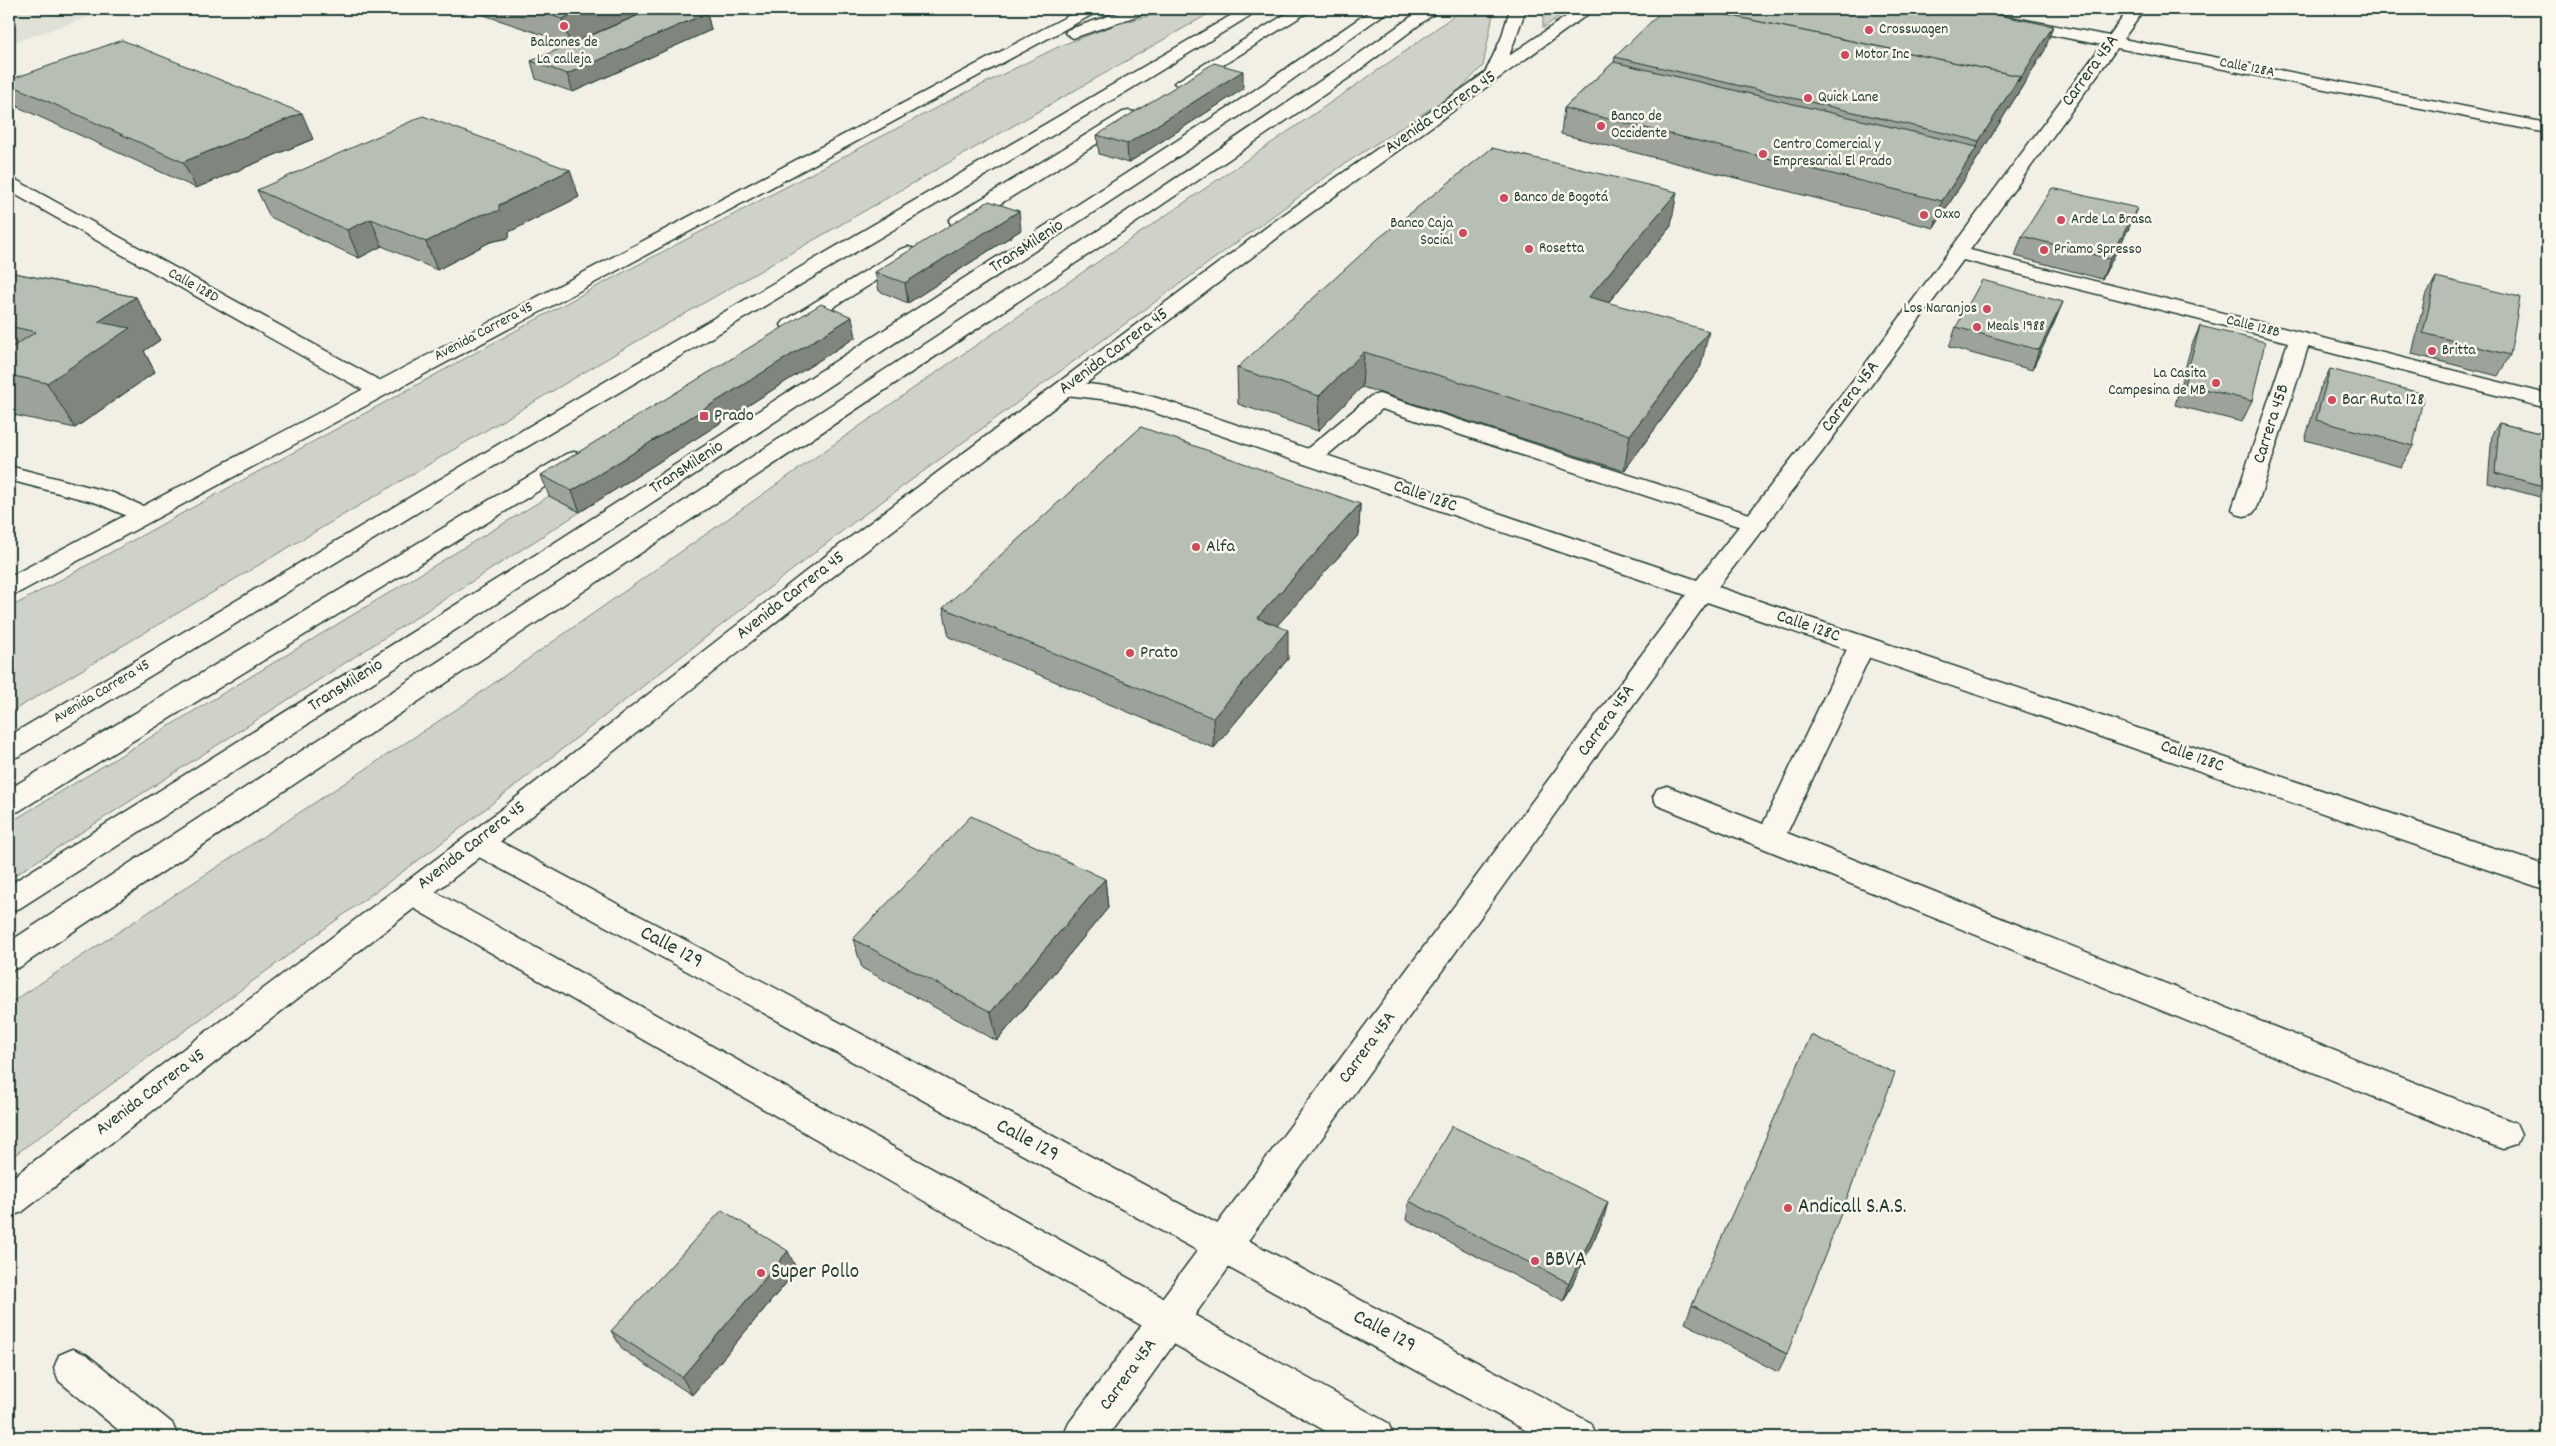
<svg xmlns="http://www.w3.org/2000/svg" width="2556" height="1446" viewBox="0 0 2556 1446" font-family="Dekko,sans-serif">
  <rect width="100%" height="100%" fill="#f2f0e5"/>
  <filter id="ink" filterUnits="userSpaceOnUse"><feTurbulence type="fractalNoise" baseFrequency=".02" numOctaves="2"/><feDisplacementMap in="SourceGraphic" scale="10" xChannelSelector="R" yChannelSelector="G"/><feConvolveMatrix kernelMatrix="1 2 1 2 8 2 1 2 1" color-interpolation-filters="sRGB"/></filter>
  <g filter="url(#ink)">
    <!-- built -->
    <polygon fill="#e0e1d6" points="9,9 113,9 9,44"/>
    <!-- green -->
    <g fill="#cfd2c8" stroke="#77887e">
      <polygon points="1175,9 1217,9 620,351 9,713 9,608 592,289 949,101 1062,45 1118,24"/>
      <polygon points="1463,9 1494,9 1483,66 1459,90 1337,169 854,522 435,848 9,1159 9,1004 460,707 931,376 1400,55"/>
      <polygon points="1543,9 1569,9 1543,28"/>
      <polygon points="549,496 580,512 9,879 9,823"/>
    </g>
    <g fill="none" stroke-linecap="round" stroke-linejoin="round">
      <defs>
        <g id="lane">
          <polygon points="1294,9 1313,9 1188,87 1182,88 1174,83"/>
          <polygon points="1373,9 1391,9 1258,104 566,559 20,908 9,912 9,885 548,547 1246,96"/>
          <polygon points="1129,111 1135,112 1138,116 1135,120 966,225 952,225 949,221 952,217 1123,112"/>
          <polygon points="908,247 915,249 918,253 915,257 798,329 791,331 784,329 781,325 784,321 901,249"/>
          <polygon points="1379,394 1765,519 1768,524 1765,529 1756,532 1747,529 1382,409 1318,463 1310,465 1302,463 1298,458 1302,453 1371,396"/>
          <polygon points="574,452 582,454 586,459 582,464 19,811 9,814 9,789 566,454"/>
          <polygon points="9,466 113,493 152,510 156,515 152,520 144,522 136,520 97,503 9,480"/>
          <polygon points="1862,636 1871,639 1875,645 1787,833 2516,1123 2521,1134 2516,1145 2504,1149 2492,1145 1657,805 1653,797 1657,789 1667,786 1763,824 1849,645 1853,639"/>
        </g>
        <g id="street">
          <polygon points="1938,9 1968,9 2109,36 2129,9 2145,9 2123,39 2547,123 2547,133 2117,48 1970,250 2547,394 2547,408 2308,347 2256,509 2252,514 2244,516 2236,514 2232,509 2288,342 1963,260 1822,452 1718,587 2547,866 2547,890 1707,602 1107,1437 1063,1437 1069,1423 1686,595 1141,408 1118,401 1066,395 1058,393 1055,388 1058,383 1066,381 1119,388 1157,398 1697,580 1861,370 2102,45 1946,14"/>
          <polygon points="9,179 16,180 386,384 389,389 386,394 378,396 370,394 9,191"/>
          <polygon points="73,1349 87,1355 172,1423 178,1437 127,1437 59,1381 54,1368 59,1355"/>
        </g>
        <g id="secondary">
          <polygon points="478,832 488,835 1591,1423 1597,1437 1538,1437 468,851 463,843 468,835"/>
          <polygon points="412,881 423,885 1388,1423 1394,1437 1336,1437 401,901 397,893 401,885"/>
        </g>
        <g id="highway">
          <polygon points="1081,9 1100,9 1097,12 18,593 9,595 9,577"/>
          <polygon points="1129,9 1151,9 1148,12 1079,36 1073,38 1065,33 1067,30"/>
          <polygon points="1242,9 1261,9 1129,90 469,481 19,756 9,759 9,736 543,418"/>
          <polygon points="1422,9 1440,9 1350,77 1110,240 20,967 9,971 9,942 1096,232 1338,69"/>
          <polygon points="1510,9 1526,9 1509,56 1577,9 1595,9 1293,226 850,563 488,851 22,1212 9,1217 9,1180 468,835 832,551 1279,218 1485,73 1501,39"/>
        </g>
      </defs>
      <!-- lane casing -->
      <use href="#lane" stroke="#1f3d34" stroke-width="3"/>
      <!-- street casing -->
      <use href="#street" stroke="#1f3d34" stroke-width="3"/>
      <!-- secondary casing -->
      <use href="#secondary" stroke="#1f3d34" stroke-width="3"/>
      <!-- highway casing -->
      <use href="#highway" stroke="#1f3d34" stroke-width="3"/>
      <!-- lane -->
      <use href="#lane" fill="#fbf7ec" fill-rule="evenodd"/>
      <!-- street -->
      <use href="#street" fill="#fbf7ec" fill-rule="evenodd"/>
      <!-- secondary -->
      <use href="#secondary" fill="#fbf7ec" fill-rule="evenodd"/>
      <!-- highway -->
      <use href="#highway" fill="#fbf7ec" fill-rule="evenodd"/>
    </g>
    <!-- wall -->
    <g fill="#9da39a" stroke="#1f3d34">
      <polygon points="466,9 652,9 570,44"/>
      <polygon points="707,13 711,30 573,92 536,79 531,61"/>
      <polygon points="2045,50 1934,228 1561,134 1564,108 1614,62 1615,57"/>
      <polygon points="9,80 313,139 196,188 18,107 9,90"/>
      <polygon points="1243,89 1128,163 1099,154 1097,135"/>
      <polygon points="257,190 579,197 509,232 509,238 490,242 437,270 382,246 359,258 270,217"/>
      <polygon points="1671,226 1608,303 1701,366 1624,471 1362,387 1318,431 1238,404 1237,368"/>
      <polygon points="2129,228 2102,279 2015,256 2022,236"/>
      <polygon points="1021,230 908,303 879,291 875,272"/>
      <polygon points="9,272 136,297 160,340 144,351 155,372 75,428 9,414"/>
      <polygon points="2436,277 2510,355 2498,376 2412,354 2425,297"/>
      <polygon points="2055,321 2032,370 1949,347 1956,327"/>
      <polygon points="2200,326 2252,401 2242,422 2175,405 2191,347"/>
      <polygon points="856,337 580,512 549,496 541,475"/>
      <polygon points="2330,369 2413,446 2401,467 2305,440 2320,389"/>
      <polygon points="2499,423 2547,435 2547,499 2488,483 2492,434"/>
      <polygon points="1360,504 1359,534 1277,625 1288,659 1214,748 949,637 943,608"/>
      <polygon points="1105,879 1108,908 997,1041 862,968 853,939"/>
      <polygon points="1409,1201 1603,1221 1564,1301 1406,1220"/>
      <polygon points="797,1270 692,1395 623,1350 611,1331"/>
      <polygon points="1692,1305 1787,1354 1778,1372 1685,1323"/>
    </g>
    <!-- shaded-wall -->
    <g fill="#80857d" stroke="#1f3d34">
      <polygon points="587,9 652,9 570,44 562,19"/>
      <polygon points="707,13 711,30 573,92 567,74"/>
      <polygon points="2053,26 2045,50 1934,228 1942,201 1977,147 1979,141 2020,76"/>
      <polygon points="1243,71 1243,89 1128,163 1127,144"/>
      <polygon points="302,113 313,139 196,188 183,162"/>
      <polygon points="570,170 579,197 509,232 509,238 490,242 437,270 426,242"/>
      <polygon points="1677,192 1671,226 1584,332 1589,297"/>
      <polygon points="2137,208 2129,228 2102,279 2110,259"/>
      <polygon points="1019,211 1021,230 908,303 905,283"/>
      <polygon points="371,219 382,246 359,258 347,230"/>
      <polygon points="136,297 160,340 144,351 155,372 75,428 47,383 98,322"/>
      <polygon points="2063,302 2055,321 2032,370 2039,350"/>
      <polygon points="852,317 856,337 580,512 572,491"/>
      <polygon points="1709,331 1701,366 1624,471 1630,435"/>
      <polygon points="1364,352 1362,387 1318,431 1319,396"/>
      <polygon points="1360,504 1359,534 1258,647 1257,618"/>
      <polygon points="1288,630 1288,659 1214,748 1213,718"/>
      <polygon points="1105,879 1108,908 997,1041 991,1012"/>
      <polygon points="1608,1202 1603,1221 1564,1301 1569,1283"/>
      <polygon points="788,1251 797,1270 692,1395 682,1377"/>
    </g>
    <!-- building -->
    <g fill="#b7beb3" stroke="#1f3d34">
      <polygon points="531,9 587,9 562,19"/>
      <polygon points="653,9 695,9 707,13 567,74 531,61"/>
      <polygon points="1664,9 1699,9 2020,76 1979,141 1615,57"/>
      <polygon points="1699,9 1967,9 2053,26 2018,82 2020,76"/>
      <polygon points="122,40 302,113 183,162 9,84 9,80"/>
      <polygon points="1614,62 1977,147 1942,201 1564,108"/>
      <polygon points="1214,63 1243,71 1127,144 1097,135"/>
      <polygon points="423,116 570,170 499,205 499,211 480,215 426,242 371,219 347,230 257,190"/>
      <polygon points="1492,148 1677,192 1589,297 1709,331 1630,435 1364,352 1319,396 1237,368 1379,238"/>
      <polygon points="2052,188 2137,208 2110,259 2022,236"/>
      <polygon points="989,201 1019,211 905,283 875,272"/>
      <polygon points="9,272 136,297 98,322 130,328 47,383 9,375 9,349 36,332 9,326"/>
      <polygon points="2436,277 2520,297 2510,355 2423,333"/>
      <polygon points="1982,280 2063,302 2039,350 1956,327"/>
      <polygon points="821,304 852,317 572,491 541,475"/>
      <polygon points="2200,326 2265,342 2252,401 2184,384"/>
      <polygon points="2330,369 2424,394 2413,446 2316,420"/>
      <polygon points="2499,423 2547,435 2547,487 2495,473"/>
      <polygon points="1141,427 1360,504 1257,618 1288,630 1213,718 943,608"/>
      <polygon points="971,816 1105,879 991,1012 853,939"/>
      <polygon points="1811,1035 1895,1073 1787,1354 1692,1305"/>
      <polygon points="1452,1126 1608,1202 1569,1283 1409,1201"/>
      <polygon points="722,1210 788,1251 682,1377 611,1331"/>
    </g>
  </g>
  <!-- markers -->
  <g fill="#d1495b" stroke="#fbf7ec" stroke-width="2">
    <circle cx="564" cy="26" r="5"/>
    <circle cx="1869" cy="30" r="5"/>
    <circle cx="1845" cy="55" r="5"/>
    <circle cx="1808" cy="98" r="5"/>
    <circle cx="1601" cy="126" r="5"/>
    <circle cx="1763" cy="154" r="5"/>
    <circle cx="1504" cy="198" r="5"/>
    <circle cx="1924" cy="215" r="5"/>
    <circle cx="2061" cy="220" r="5"/>
    <circle cx="1463" cy="233" r="5"/>
    <circle cx="1529" cy="249" r="5"/>
    <circle cx="2044" cy="250" r="5"/>
    <circle cx="1987" cy="309" r="5"/>
    <circle cx="1977" cy="327" r="5"/>
    <circle cx="2432" cy="351" r="5"/>
    <circle cx="2216" cy="383" r="5"/>
    <circle cx="2332" cy="400" r="5"/>
    <rect x="699" y="411" width="10" height="10" rx="2.5"/>
    <circle cx="1196" cy="547" r="5"/>
    <circle cx="1130" cy="653" r="5"/>
    <circle cx="1788" cy="1208" r="5"/>
    <circle cx="1535" cy="1261" r="5"/>
    <circle cx="761" cy="1273" r="5"/>
  </g>
  <g text-anchor="middle" dominant-baseline="central" stroke-width="5" stroke-linejoin="round" paint-order="stroke">
    <!-- far-poi labels -->
    <g font-size="15" fill="#1f3d34" stroke="#fbf7ec" text-anchor="start">
      <text x="1879" y="30">Crosswagen</text>
      <text x="564" y="43" text-anchor="middle">Balcones de<tspan x="564" dy="17">La calleja</tspan></text>
      <text x="1855" y="55">Motor Inc</text>
      <text x="1818" y="98">Quick Lane</text>
      <text x="1611" y="117">Banco de<tspan x="1611" dy="17">Occidente</tspan></text>
      <text x="1773" y="145">Centro Comercial y<tspan x="1773" dy="17">Empresarial El Prado</tspan></text>
      <text x="1514" y="198">Banco de Bogotá</text>
      <text x="1934" y="215">Oxxo</text>
      <text x="2071" y="220">Arde La Brasa</text>
      <text x="1453" y="224" text-anchor="end">Banco Caja<tspan x="1453" dy="17">Social</tspan></text>
      <text x="1539" y="249">Rosetta</text>
      <text x="2054" y="250">Priamo Spresso</text>
      <text x="1977" y="309" text-anchor="end">Los Naranjos</text>
      <text x="1987" y="327">Meals 1988</text>
      <text x="2442" y="351">Britta</text>
      <text x="2206" y="374" text-anchor="end">La Casita<tspan x="2206" dy="17">Campesina de MB</tspan></text>
    </g>
    <!-- far-street labels -->
    <g font-size="15" fill="#1f3d34" stroke="#fbf7ec">
      <text transform="translate(2247 68) rotate(11)">Calle 128A</text>
      <text transform="translate(193 286) rotate(29)">Calle 128D</text>
      <text transform="translate(2253 327) rotate(14)">Calle 128B</text>
      <text transform="translate(484 332) rotate(-28)">Avenida Carrera 45</text>
      <text transform="translate(102 692) rotate(-31)">Avenida Carrera 45</text>
    </g>
    <!-- street labels -->
    <g font-size="18" fill="#1f3d34" stroke="#fbf7ec">
      <text transform="translate(2091 71) rotate(-54)">Carrera 45A</text>
      <text transform="translate(1441 113) rotate(-35)">Avenida Carrera 45</text>
      <text transform="translate(1027 247) rotate(-33)">TransMilenio</text>
      <text transform="translate(1114 352) rotate(-37)">Avenida Carrera 45</text>
      <text transform="translate(1851 397) rotate(-53)">Carrera 45A</text>
      <text transform="translate(2272 424) rotate(-72)">Carrera 45B</text>
      <text transform="translate(687 468) rotate(-33)">TransMilenio</text>
      <text transform="translate(1425 497) rotate(19)">Calle 128C</text>
      <text transform="translate(791 596) rotate(-38)">Avenida Carrera 45</text>
      <text transform="translate(1808 627) rotate(19)">Calle 128C</text>
      <text transform="translate(346 686) rotate(-32)">TransMilenio</text>
      <text transform="translate(1607 721) rotate(-54)">Carrera 45A</text>
      <text transform="translate(2192 757) rotate(19)">Calle 128C</text>
      <text transform="translate(472 846) rotate(-38)">Avenida Carrera 45</text>
      <text transform="translate(1368 1048) rotate(-54)">Carrera 45A</text>
      <text transform="translate(151 1093) rotate(-37)">Avenida Carrera 45</text>
      <text transform="translate(1129 1375) rotate(-54)">Carrera 45A</text>
    </g>
    <!-- poi labels -->
    <g font-size="18" fill="#1f3d34" stroke="#fbf7ec" text-anchor="start">
      <text x="2342" y="400">Bar Ruta 128</text>
      <text x="714" y="416">Prado</text>
      <text x="1206" y="547">Alfa</text>
      <text x="1140" y="653">Prato</text>
    </g>
    <!-- near-street labels -->
    <g font-size="21" fill="#1f3d34" stroke="#fbf7ec">
      <text transform="translate(671 948) rotate(28)">Calle 129</text>
      <text transform="translate(1027 1141) rotate(28)">Calle 129</text>
      <text transform="translate(1384 1332) rotate(28)">Calle 129</text>
    </g>
    <!-- near-poi labels -->
    <g font-size="21" fill="#1f3d34" stroke="#fbf7ec" text-anchor="start">
      <text x="1798" y="1208">Andicall S.A.S.</text>
      <text x="1545" y="1261">BBVA</text>
      <text x="771" y="1273">Super Pollo</text>
    </g>
  </g>
  <!-- margin -->
  <rect width="2556" height="1446" fill="none" stroke="#fbf7ec" stroke-width="30"/>
  <rect x="15" y="15" width="2526" height="1416" fill="none" stroke="#1f3d34" stroke-width="2" filter="url(#ink)"/>
</svg>
